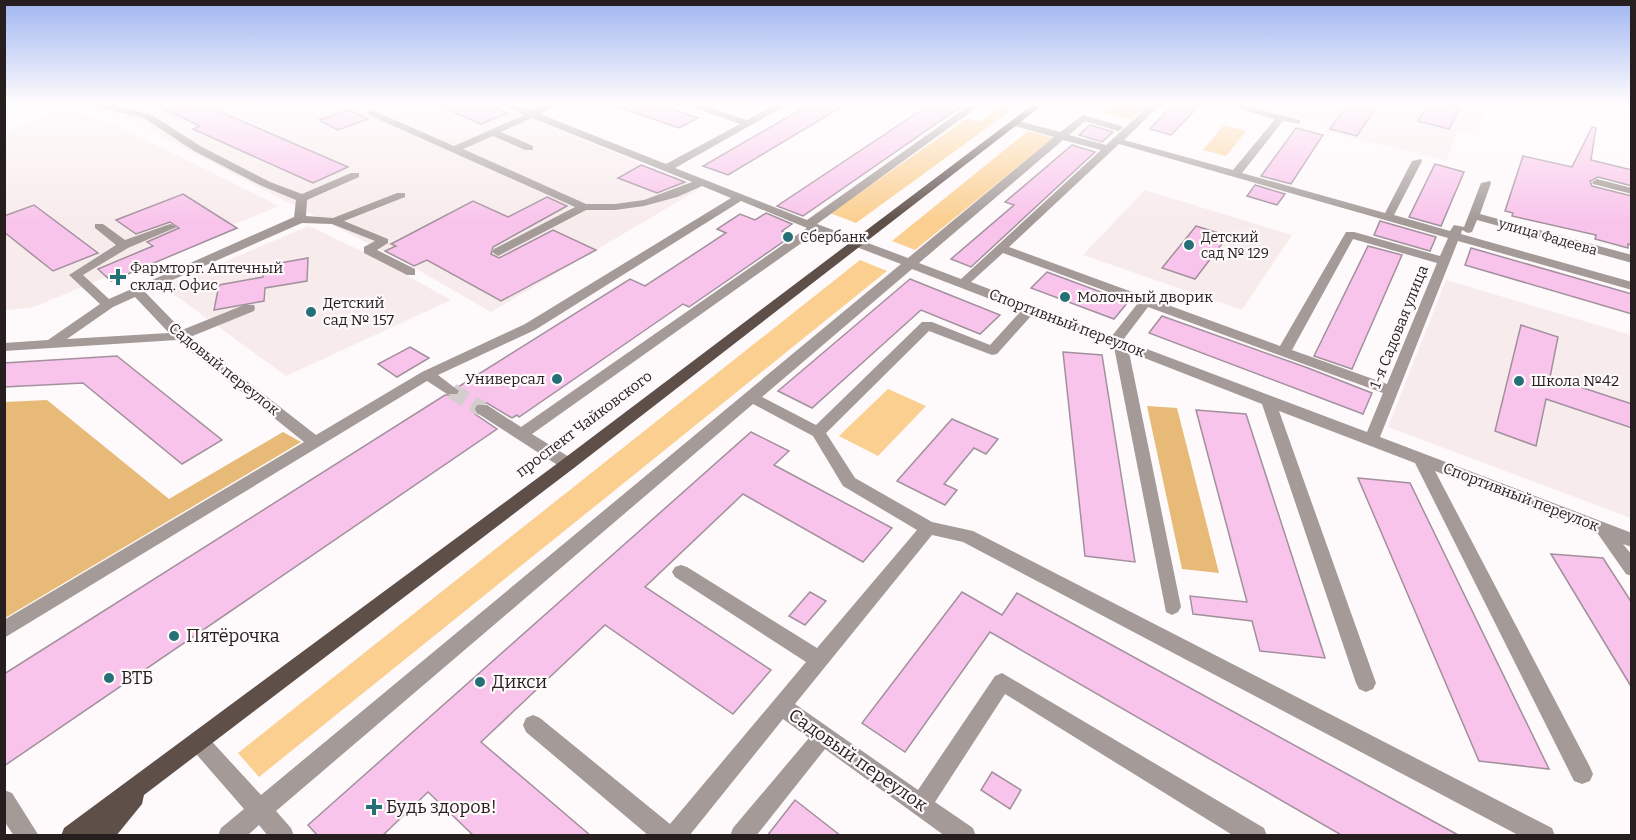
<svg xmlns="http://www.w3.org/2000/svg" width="1636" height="840" viewBox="0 0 1636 840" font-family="Bitter,serif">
  <rect width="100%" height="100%" fill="#fef9fa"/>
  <!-- built -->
  <g fill="#f8ebec">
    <polygon points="52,103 493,103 701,188 491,312 406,263 129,120"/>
    <polygon points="1236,103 1489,103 1477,135 1458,131 1446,161 1325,131 1328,125"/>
    <polygon points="64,109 112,123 279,206 31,308 5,310 5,132"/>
    <polygon points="1145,190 1292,235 1242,310 1083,255"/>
    <polygon points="309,226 374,257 451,300 286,376 164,287"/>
    <polygon points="1446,280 1631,335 1631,518 1388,427"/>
  </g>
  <!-- green -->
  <g fill="#fbcf90">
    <polygon points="1006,103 1021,103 856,223 830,213 968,118 980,122"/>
    <polygon points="1115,103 1150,103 1131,120 1104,113"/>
    <polygon points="1224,125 1246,131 1226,156 1203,150"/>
    <polygon points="1028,131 1053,138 915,250 892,241"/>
    <polygon points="860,260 887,271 259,777 238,753"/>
    <polygon points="888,389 926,406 878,456 839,436"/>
  </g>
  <!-- forest -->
  <g fill="#e7ba78">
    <polygon points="47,400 169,499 283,432 301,442 5,618 5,402"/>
    <polygon points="1147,406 1177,408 1219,573 1182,569"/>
  </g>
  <!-- building -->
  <g fill="#f9c4eb" stroke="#a2919d" stroke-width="1.5">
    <polygon points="151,103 200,103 348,167 313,183 193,129 200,126"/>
    <polygon points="433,103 483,103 507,113 481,124"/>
    <polygon points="617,103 655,103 698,118 679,128 616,106"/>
    <polygon points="812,103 848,103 728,175 703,166"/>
    <polygon points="932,103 966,103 803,216 777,206"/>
    <polygon points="1175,103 1202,103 1171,135 1150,129"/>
    <polygon points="1349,103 1379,103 1357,136 1330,129"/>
    <polygon points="1429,103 1460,107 1449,129 1418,121"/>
    <polygon points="349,110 368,119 338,130 319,120"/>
    <polygon points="1090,125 1113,132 1102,142 1079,135"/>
    <polygon points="1592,127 1596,128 1591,160 1632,170 1632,186 1598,177 1590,181 1592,186 1632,196 1632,245 1628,244 1628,248 1595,239 1596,235 1512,216 1513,213 1505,211 1523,156 1572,167"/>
    <polygon points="1296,128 1323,135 1291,184 1261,176"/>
    <polygon points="1072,145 1095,152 971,267 951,259 1014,205 1005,202"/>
    <polygon points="1435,164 1464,172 1441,226 1409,217"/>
    <polygon points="641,165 685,182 657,193 618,178"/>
    <polygon points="1255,185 1285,194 1277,205 1247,196"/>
    <polygon points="183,194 237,228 111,281 98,269 153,246 147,242 179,228 170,222 136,234 116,220"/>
    <polygon points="547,197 567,206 493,247 491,254 499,258 553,230 596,250 501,301 427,260 414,266 385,251 396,246 391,244 473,201 508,217"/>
    <polygon points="34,205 98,253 53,271 4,232 4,216"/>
    <polygon points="766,213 792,224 782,231 793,235 689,307 683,304 519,417 517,415 512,418 487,403 475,404 475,414 497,429 4,766 4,674 445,395 459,395 461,391 458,387 630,279 645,286 726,233 717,229 740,214 755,220"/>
    <polygon points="1380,221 1436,237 1430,251 1374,235"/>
    <polygon points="1196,226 1228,236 1195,279 1162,268"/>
    <polygon points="1368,246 1402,255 1352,369 1314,356"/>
    <polygon points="1471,248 1632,294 1632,314 1465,265"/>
    <polygon points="308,258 307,281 265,288 264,301 214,310 219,285 263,277 264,266"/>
    <polygon points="1047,272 1128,302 1114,319 1031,288"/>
    <polygon points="910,279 1000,315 980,334 921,310 812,408 778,391"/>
    <polygon points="1162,316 1308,368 1372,393 1363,414 1149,333"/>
    <polygon points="1521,325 1558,337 1550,377 1632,404 1632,428 1546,399 1536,446 1495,431"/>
    <polygon points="410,347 429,358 397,377 378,364"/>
    <polygon points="1063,352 1102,355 1135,562 1085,556"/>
    <polygon points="117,356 222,440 182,464 83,383 4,387 4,363"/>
    <polygon points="1196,410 1246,414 1325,658 1260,651 1252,621 1193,614 1190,596 1247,602"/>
    <polygon points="952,419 998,439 986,454 974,448 944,484 957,490 945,505 897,481"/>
    <polygon points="751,432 789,451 774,465 892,528 863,562 743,494 645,587 771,670 733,714 605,625 481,742 591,836 474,836 428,792 382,836 318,836 308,825"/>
    <polygon points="1358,478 1410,483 1549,769 1479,761"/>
    <polygon points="1551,554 1603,558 1632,603 1632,688"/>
    <polygon points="810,592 826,601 805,625 789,616"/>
    <polygon points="962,592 1002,615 1017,593 1460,836 1343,836 990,632 905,752 862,723"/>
    <polygon points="992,772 1021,790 1010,809 981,790"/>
    <polygon points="795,800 841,836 767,836"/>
  </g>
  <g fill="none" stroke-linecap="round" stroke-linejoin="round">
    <!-- minor-tunnel -->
    <polyline stroke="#d3cdce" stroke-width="16" stroke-dasharray="16 8" stroke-linecap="butt" points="452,391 482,409"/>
    <!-- minor -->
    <g fill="#a49b98" fill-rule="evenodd">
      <polygon points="4,103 21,103 4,107"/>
      <polygon points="27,103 45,103 46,105 41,108"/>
      <path d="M81 103H100L150 114 202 147 270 182 302 194 351 173H359V177L307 200 306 216 333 218 397 193H405V197L344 221 388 239V243L377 250 415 269V275H407L364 253V247L375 241 332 224 302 223 145 292 182 330 244 305H254L255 308 254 311 190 337 316 435 422 372 525 324 731 198 702 186 677 197 644 206 615 210H586L498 256 492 252 494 249 575 207 369 115 367 113 372 110 454 146 524 115 499 103H512L532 111 549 103H561L540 114 666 164 740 124 681 103H695L747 120 778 103H790L675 168 807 220 972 103H983L817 224 908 258 1054 137 1012 125V121L1015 120 1060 132 1083 115 1121 126 1123 128 1118 131 1085 121 1069 135 1106 145 1152 103H1162L1124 140 1233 170 1275 119 1218 103H1234L1300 120V124L1283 121 1242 173 1385 213 1412 161 1421 159 1422 161 1394 215 1450 231 1454 225 1464 227 1481 183 1490 181 1491 183 1480 214 1632 255V263L1477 220 1472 232 1468 233 1462 230 1461 234 1632 282V290L1458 241 1380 437 1632 533V547L1623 544 1632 555V576L1626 574 1598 534 1435 471 1590 767 1593 774 1590 781 1582 784 1574 781 1415 463 1279 411 1376 683 1373 689 1366 692 1359 689 1356 683 1262 404 1129 352 1181 607 1178 612 1172 615 1166 612 1114 347 1032 315 997 354 992 355 929 331 826 433 855 478 932 522 973 531 1552 828 1555 836H1520L963 542 932 535 795 704 918 790 995 676 1002 673 1264 828 1267 836H1234L1005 694 935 802 973 828 976 836H945L825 749 756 836H730L733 828 809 738 783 719 689 836H649L526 732 523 725 526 718 533 715 540 718 670 824 806 662 675 577 672 572 675 567 681 565 687 567 817 648 917 530 843 486 813 436 753 404 276 811 291 828 294 836H268L259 825 247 836H218L221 828 244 809 191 748 188 741 191 734 198 731 205 734 261 795 901 264 817 232 532 434 574 460 576 464 574 468H562L477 413 475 409 477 405H487L521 427 807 228 741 201 535 330 438 375 459 391 457 394H447L427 381 4 638V620L304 442 177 340 4 351V343L48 340 100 304 69 275 116 245 95 228V224H103L125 240 167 225 171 224 177 227 128 248 83 275 109 299 294 217 296 200 262 186 194 151 144 118ZM532 118 692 182 644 200 615 204H586L463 149 493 136 525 150H533V146L501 132ZM1063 140 1101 150 961 279 919 263ZM1119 144 1448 238 1440 256 1354 232H1346L1280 346 1009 247ZM1353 239 1437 263 1387 384 1292 350ZM1003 253 1138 303 1112 336 971 282ZM912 269 1021 311 990 345 932 322H922L816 425 762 397ZM135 297 169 333 67 339 113 307ZM1148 307 1383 393 1367 432 1123 340Z"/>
      <polygon points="1597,179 1632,188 1632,194 1593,184 1592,182"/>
      <polygon points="4,790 12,793 39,836 14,836 4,821"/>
    </g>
    <!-- major -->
    <polygon fill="#5e4f49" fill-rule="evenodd" points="1035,103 1045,103 574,468 144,795 142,804 116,836 61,836 64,828 562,460"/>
  </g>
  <!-- sky -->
  <linearGradient id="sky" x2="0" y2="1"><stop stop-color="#a0b6f1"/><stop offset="0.47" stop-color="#fffcfd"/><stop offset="1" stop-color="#fffcfd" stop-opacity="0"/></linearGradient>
  <rect width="1636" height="221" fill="url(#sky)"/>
  <!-- markers -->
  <g fill="#257076" stroke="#fef9fa" stroke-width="2">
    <circle cx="788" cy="237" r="6"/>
    <circle cx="1189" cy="245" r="6"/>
    <path d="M115 268h6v6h6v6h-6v6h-6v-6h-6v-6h6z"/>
    <circle cx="1065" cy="297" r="6"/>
    <circle cx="311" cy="312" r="6"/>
    <circle cx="557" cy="379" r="6"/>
    <circle cx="1519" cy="381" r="6"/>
    <circle cx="174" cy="636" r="6"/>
    <circle cx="109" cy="678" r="6"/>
    <circle cx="480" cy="682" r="6"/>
    <path d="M371 798h6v6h6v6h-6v6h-6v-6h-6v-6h6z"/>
  </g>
  <g text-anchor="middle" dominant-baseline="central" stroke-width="4.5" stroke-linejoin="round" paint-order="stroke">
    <!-- far-poi labels -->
    <g font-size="14" fill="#261e1f" stroke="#fef9fa" text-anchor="start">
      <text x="800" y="237">Сбербанк</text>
      <text x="1201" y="237">Детский<tspan x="1201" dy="16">сад № 129</tspan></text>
    </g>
    <!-- far-street labels -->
    <g font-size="14" fill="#261e1f" stroke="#fef9fa">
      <text transform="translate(1548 237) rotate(16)">улица Фадеева</text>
    </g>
    <!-- poi labels -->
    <g font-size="15" fill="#261e1f" stroke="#fef9fa" text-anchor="start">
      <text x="130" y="268">Фармторг. Аптечный<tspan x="130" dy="17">склад. Офис</tspan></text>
      <text x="1077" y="297">Молочный дворик</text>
      <text x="323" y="303">Детский<tspan x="323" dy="17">сад № 157</tspan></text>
      <text x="545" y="379" text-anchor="end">Универсал</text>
      <text x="1531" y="381">Школа №42</text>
    </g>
    <!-- street labels -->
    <g font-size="15" fill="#261e1f" stroke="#fef9fa">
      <text transform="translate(1067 323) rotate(21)">Спортивный переулок</text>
      <text transform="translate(1399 327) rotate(-68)">1-я Садовая улица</text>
      <text transform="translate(224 369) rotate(39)">Садовый переулок</text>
      <text transform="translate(584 424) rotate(-37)">проспект Чайковского</text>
      <text transform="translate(1521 497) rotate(21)">Спортивный переулок</text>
    </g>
    <!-- near-poi labels -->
    <g font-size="18" fill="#261e1f" stroke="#fef9fa" text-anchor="start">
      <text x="186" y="636">Пятёрочка</text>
      <text x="121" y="678">ВТБ</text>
      <text x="492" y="682">Дикси</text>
      <text x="386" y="807">Будь здоров!</text>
    </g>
    <!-- near-street labels -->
    <g font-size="18" fill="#261e1f" stroke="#fef9fa">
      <text transform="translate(858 760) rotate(35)">Садовый переулок</text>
    </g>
  </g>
  <!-- border -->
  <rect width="1636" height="840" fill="none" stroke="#261e1f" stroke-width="12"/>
</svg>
